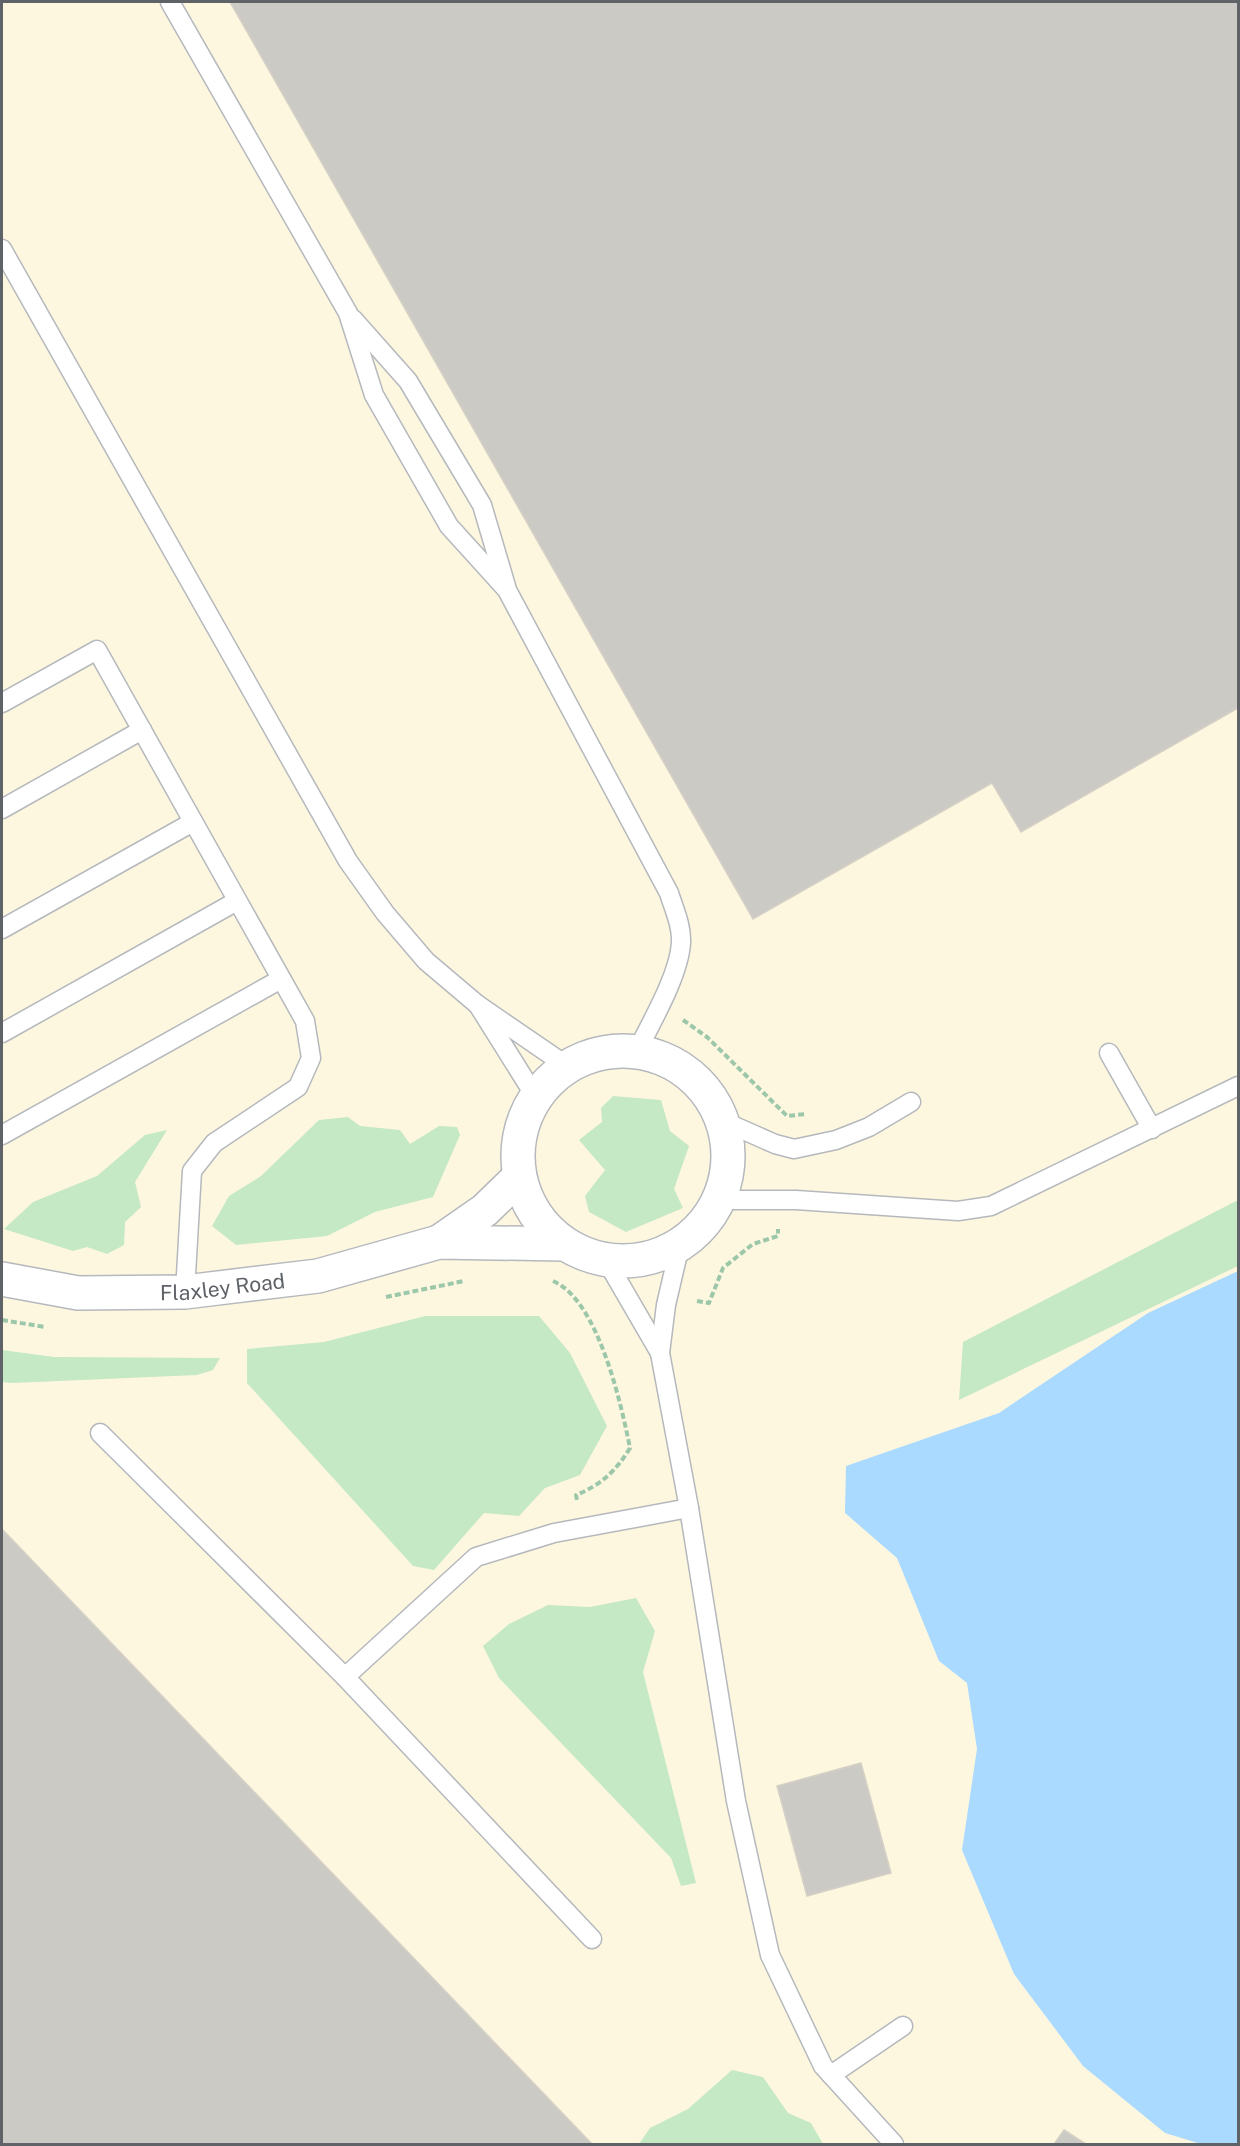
<svg xmlns="http://www.w3.org/2000/svg" width="1240" height="2146" viewBox="0 0 1240 2146" font-family="'Public Sans',sans-serif">
  <rect width="100%" height="100%" fill="#f1efe8"/>
  <!-- commercial -->
  <rect fill="#fef7e0" x="2" y="2" width="1236" height="2142"/>
  <!-- green -->
  <g fill="#c5e8c5">
    <polygon points="613,1096 661,1100 670,1131 689,1146 674,1189 683,1208 626,1232 589,1212 585,1196 605,1170 579,1140 602,1122 601,1108"/>
    <polygon points="348,1117 360,1126 400,1130 410,1144 439,1126 457,1127 460,1135 433,1197 375,1212 327,1236 236,1245 212,1226 229,1196 261,1176 319,1120"/>
    <polygon points="167,1130 135,1182 141,1207 125,1222 124,1245 107,1254 87,1247 73,1251 4,1229 33,1202 97,1176 145,1135"/>
    <polygon points="1238,1200 1238,1266 959,1400 963,1342"/>
    <polygon points="425,1316 539,1316 570,1353 607,1426 580,1475 545,1488 519,1516 484,1513 434,1570 413,1566 247,1383 247,1349 324,1342"/>
    <polygon points="2,1350 54,1357 220,1358 213,1370 197,1375 12,1383 2,1382"/>
    <polygon points="636,1598 655,1631 643,1672 696,1883 681,1886 671,1858 499,1678 483,1646 509,1624 548,1605 590,1607"/>
    <polygon points="732,2070 763,2077 788,2113 811,2123 823,2144 639,2144 650,2128 688,2109"/>
  </g>
  <!-- water -->
  <polygon fill="#aadaff" points="1238,1271 1238,2144 1201,2144 1165,2133 1083,2066 1014,1974 962,1850 977,1749 967,1683 939,1661 897,1558 845,1513 846,1466 999,1413 1148,1313"/>
  <!-- building -->
  <g fill="#cccac5" stroke="#d6d1c6" stroke-width="1.5">
    <polygon points="230,2 1238,2 1238,708 1021,832 992,783 753,919"/>
    <polygon points="2,1529 592,2144 2,2144"/>
    <polygon points="861,1763 891,1873 807,1896 777,1786"/>
    <polygon points="1064,2130 1086,2144 1054,2144"/>
  </g>
  <g fill="none" stroke-linecap="round" stroke-linejoin="round">
    <defs>
      <g id="lane">
        <path d="M170 2 348 313 374 395 449 526 507 590 669 893C674 909 682 926 681 943 679 975 652 1021 637 1051"/>
        <polyline points="2,249 348,861 385,913 426,961 478,1005"/>
        <polyline points="353,319 408,381 482,505 506,586"/>
        <polyline points="2,703 97,650 305,1021 311,1058 298,1087 214,1143 192,1171 185,1292"/>
        <polyline points="2,809 142,730"/>
        <polyline points="2,929 193,822"/>
        <polyline points="2,1033 237,901"/>
        <polyline points="1109,1053 1152,1129"/>
        <polyline points="535,1096 478,1005 567,1066"/>
        <polyline points="723,1121 775,1144 794,1149 836,1140 869,1127 911,1102"/>
        <polyline points="2,1135 281,979"/>
        <polyline points="720,1200 796,1200 958,1211 991,1206 1238,1086"/>
        <polyline points="680,1245 666,1305 660,1353 689,1508 736,1801 770,1955 823,2066 894,2144"/>
        <polyline points="606,1260 660,1353"/>
        <polyline points="100,1433 345,1677 476,1557 554,1533 689,1508"/>
        <polyline points="345,1677 592,1939"/>
        <polyline points="831,2075 903,2026"/>
      </g>
      <g id="street">
        <circle cx="623" cy="1156" r="105"/>
        <polyline points="439,1242 485,1210 519,1177"/>
        <path id="s1" d="M2 1279 78 1293 185 1292 318 1276 439 1242 564 1244"/>
      </g>
    </defs>
    <!-- lane casing -->
    <use href="#lane" stroke="#b5b8bc" stroke-width="21"/>
    <!-- street casing -->
    <use href="#street" stroke="#b5b8bc" stroke-width="36"/>
    <!-- path -->
    <g stroke="#9cc7a9" stroke-width="4" stroke-dasharray="6 3" stroke-linecap="butt">
      <polyline points="683,1020 707,1037 787,1116 806,1114"/>
      <path d="M553 1281C598 1300 621 1403 630 1448 616 1471 601 1485 576 1495L577 1500"/>
      <polyline points="386,1297 464,1281"/>
      <polyline points="697,1301 709,1303 723,1268 753,1244 778,1236 778,1229"/>
      <polyline points="2,1320 45,1327"/>
    </g>
    <!-- lane -->
    <use href="#lane" stroke="#fff" stroke-width="18"/>
    <!-- street -->
    <use href="#street" stroke="#fff" stroke-width="33"/>
  </g>
  <g text-anchor="middle" dominant-baseline="central" stroke-width="4.5" stroke-linejoin="round" paint-order="stroke">
    <!-- street labels -->
    <g font-size="21" fill="#5f6368" stroke="#fff">
      <text stroke="none"><textPath href="#s1" startOffset="222">Flaxley Road</textPath></text>
    </g>
  </g>
  <!-- border -->
  <rect width="1240" height="2146" fill="none" stroke="#5f6368" stroke-width="6"/>
</svg>
